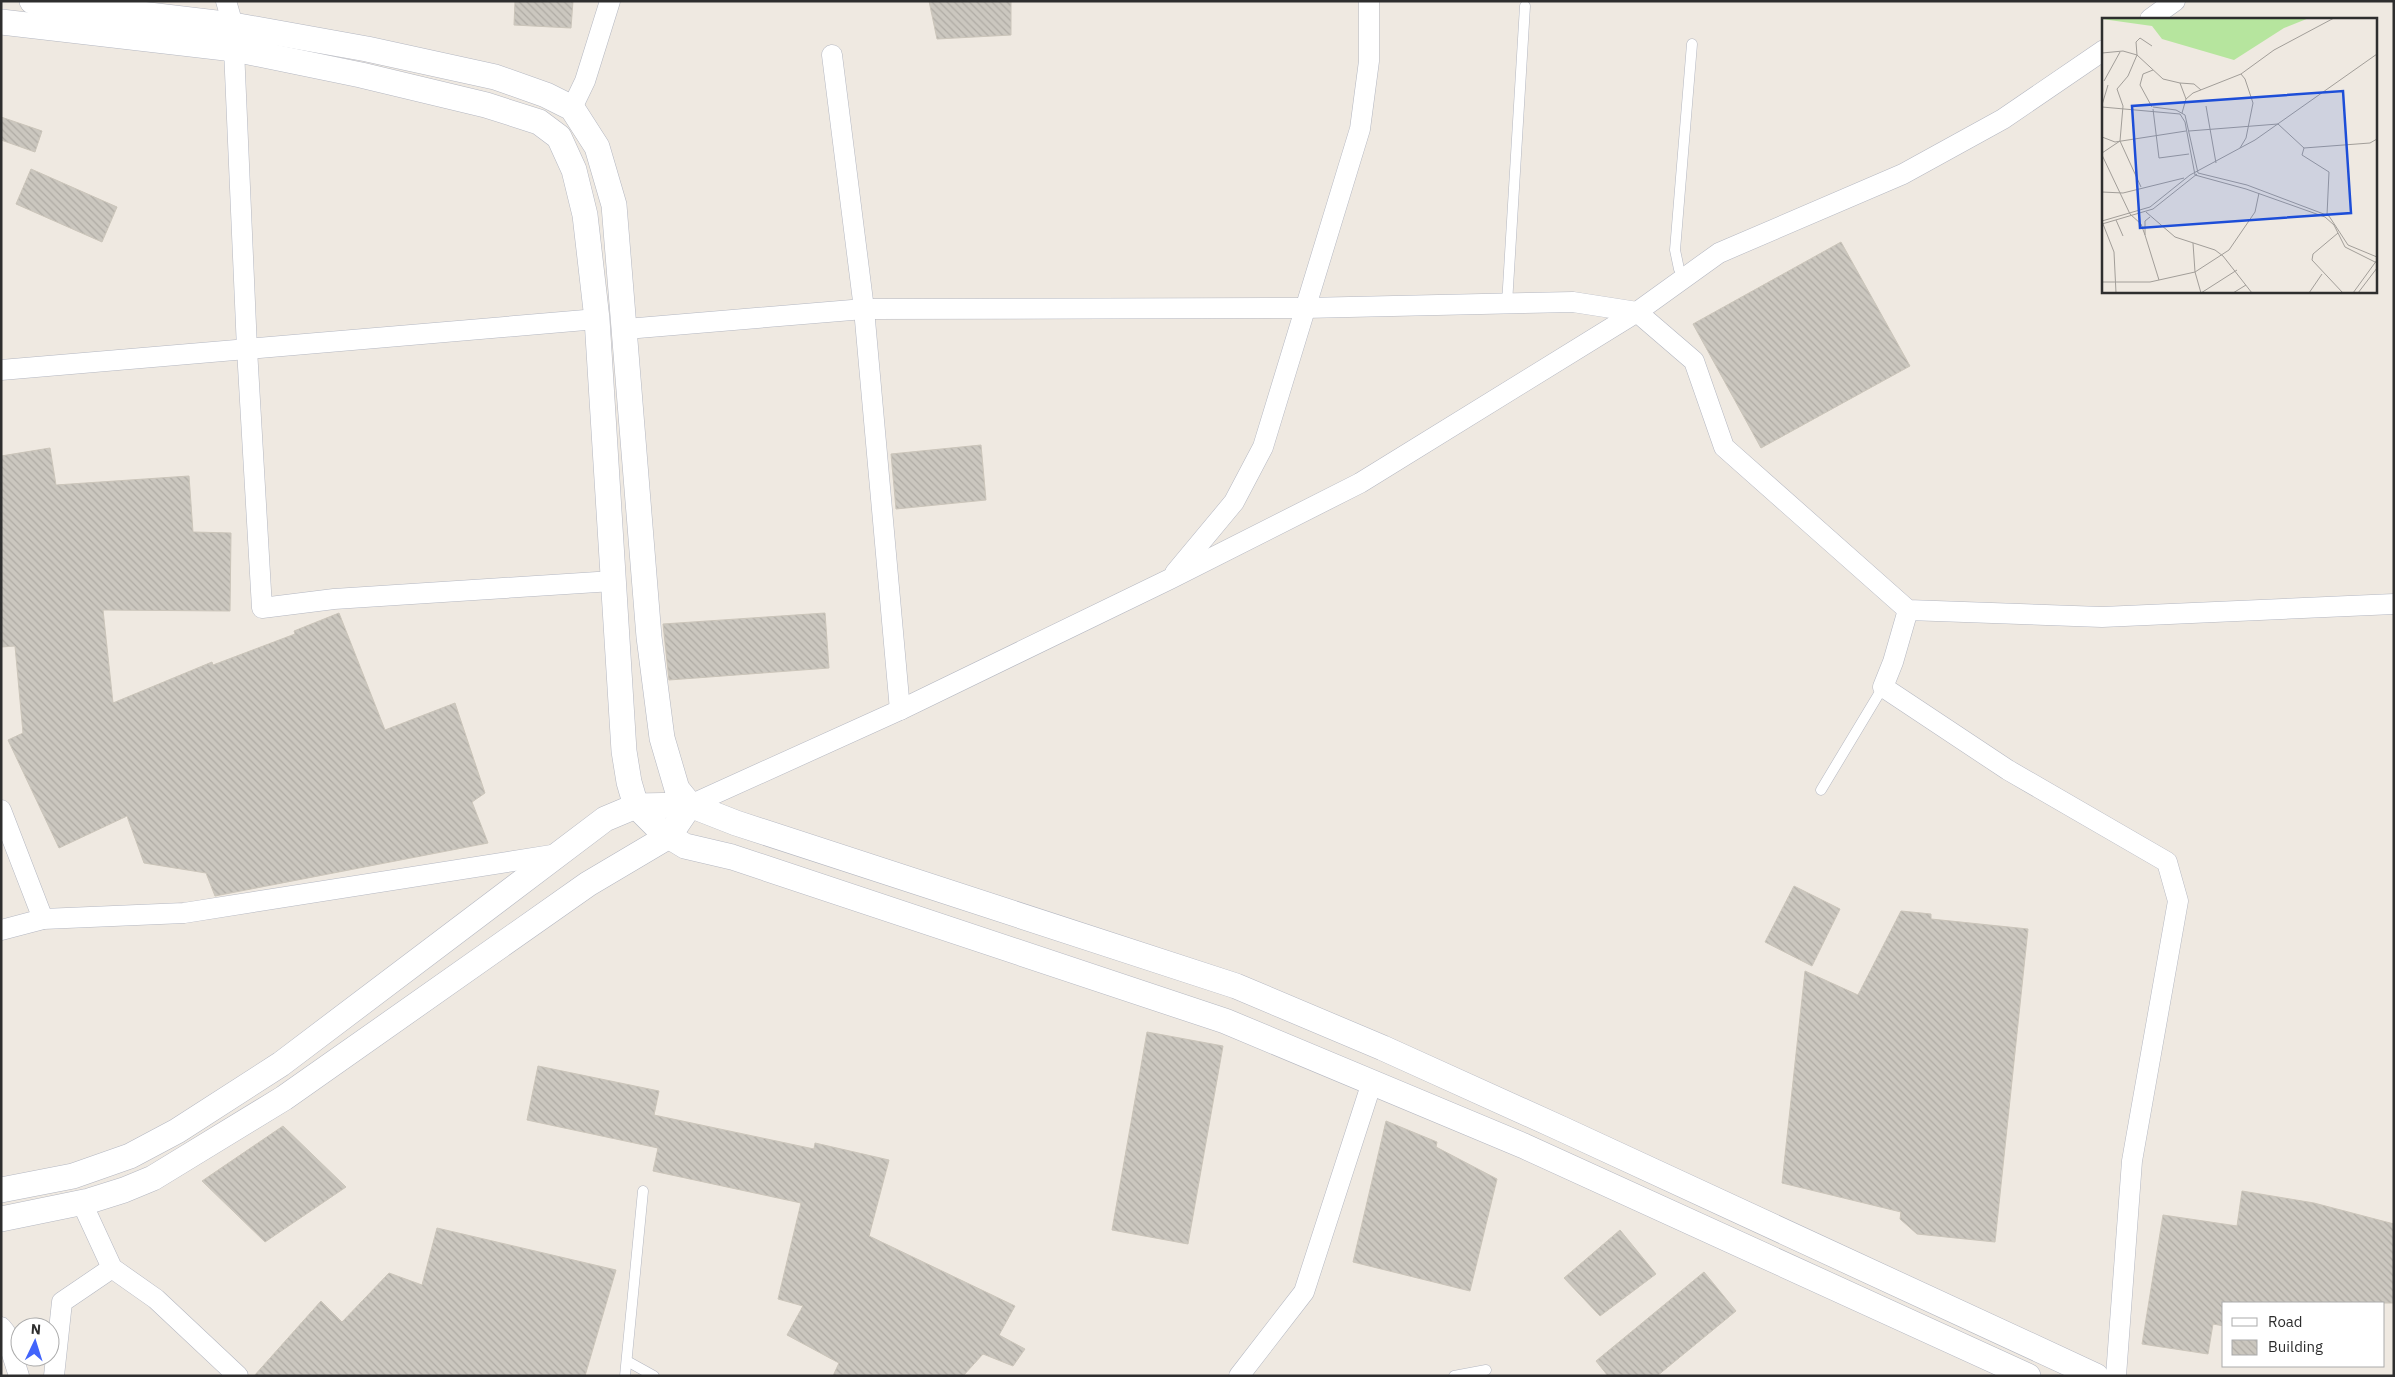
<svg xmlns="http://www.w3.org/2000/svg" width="2395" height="1377" viewBox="0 0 2395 1377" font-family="'IBM Plex Sans',sans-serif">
  <defs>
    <pattern id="building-back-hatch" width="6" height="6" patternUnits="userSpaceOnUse" patternTransform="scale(1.25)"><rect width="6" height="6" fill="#cbc7bf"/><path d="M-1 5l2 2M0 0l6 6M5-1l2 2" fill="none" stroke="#afaba4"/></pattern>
  </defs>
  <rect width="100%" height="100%" fill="#efe9e1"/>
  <!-- building -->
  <g fill="url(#building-back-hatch)" stroke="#cbc5ba">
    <polygon points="515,1 573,1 571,28 514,25"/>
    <polygon points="929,1 1011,1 1011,35 937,39"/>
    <polygon points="1,117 42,131 35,152 1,140"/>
    <polygon points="31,169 117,207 102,242 16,204"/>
    <polygon points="1841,242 1910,366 1761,448 1693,324"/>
    <polygon points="981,445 986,500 896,509 891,454"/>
    <polygon points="50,448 56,485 189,476 193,532 231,533 230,611 103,610 113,703 212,662 213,665 295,634 294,631 339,613 385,730 455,703 485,793 472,802 488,843 215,896 206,873 144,863 127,816 59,848 8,740 23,733 15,646 1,647 1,456"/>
    <polygon points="825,613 829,668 669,680 663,624"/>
    <polygon points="1794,886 1840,909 1812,966 1765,942"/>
    <polygon points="1901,911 1931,914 1931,919 2028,929 1995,1242 1917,1234 1900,1219 1901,1212 1782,1183 1805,971 1858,995"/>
    <polygon points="1147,1032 1223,1046 1188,1244 1112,1230"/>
    <polygon points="538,1066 659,1091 654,1115 814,1149 815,1143 889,1160 869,1236 1015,1306 999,1335 1025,1349 1013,1366 983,1354 963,1376 833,1376 839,1363 787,1335 803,1306 778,1299 801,1203 653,1171 658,1148 527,1120"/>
    <polygon points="1386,1121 1437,1142 1436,1147 1497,1179 1470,1291 1353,1262"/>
    <polygon points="283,1126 346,1187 265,1242 202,1181"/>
    <polygon points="2242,1191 2314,1203 2394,1224 2394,1303 2224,1303 2224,1326 2213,1324 2208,1354 2142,1344 2163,1215 2237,1226"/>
    <polygon points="437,1228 616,1270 585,1376 254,1376 321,1301 342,1322 389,1273 422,1285"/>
    <polygon points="1620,1230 1656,1274 1600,1316 1564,1278"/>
    <polygon points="1704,1272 1736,1311 1657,1376 1608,1376 1596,1361"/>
  </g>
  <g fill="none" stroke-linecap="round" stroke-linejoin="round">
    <defs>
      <g id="service">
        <polyline points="1685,277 1679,269 1675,250 1692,44"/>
        <polyline points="1507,304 1525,6"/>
        <polyline points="1821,790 1883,687"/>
        <polyline points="627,1361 654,1376"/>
        <polyline points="625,1376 643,1191"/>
        <polyline points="1454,1376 1486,1370"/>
      </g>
      <g id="minor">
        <polyline points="226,1 233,25"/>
        <polyline points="2150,19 2175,1"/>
        <polyline points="234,49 247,349 262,608 334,599 613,581"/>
        <polyline points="832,55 864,309 900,710"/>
        <polyline points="572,108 585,81 610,1"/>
        <polyline points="626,329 864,309 1305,308 1573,302 1637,312 1694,361 1724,447 1908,610 2102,617 2394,604"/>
        <polyline points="1,370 597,319"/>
        <polyline points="1175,573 1234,502 1263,447 1360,129 1369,61 1369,1"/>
        <polyline points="1908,610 1893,662 1883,687 2008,770 2167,862 2178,901 2132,1161 2116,1376"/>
        <polyline points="690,805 900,710 1170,579 1360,483 1637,312 1719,253 1903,174 2003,119 2104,50"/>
        <polyline points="1,810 43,919"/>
        <polyline points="1,930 43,919 184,913 558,854"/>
        <polyline points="82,1203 112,1268 156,1299 238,1376"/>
        <polyline points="1,1327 5,1332 19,1376"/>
        <polyline points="54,1376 62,1302 112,1268"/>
        <polyline points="1239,1376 1304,1292 1372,1082"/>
      </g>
      <g id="tertiary">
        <polyline points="32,1 233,25 367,49 495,77 546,95 572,108 597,147 614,205 649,637 662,738 677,789 690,805 736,823 1236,986 1383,1048 1562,1129 2096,1376"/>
        <polyline points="1,22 234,49 361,75 486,105 539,122 559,137 574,170 585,215 597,319 624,751 629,782 636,806 662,832 685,846 732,857 1225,1021 1524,1146 2028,1376"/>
        <polyline points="1,1190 73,1176 130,1156 177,1131 281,1064 605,819 636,806 690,805"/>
        <polyline points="1,1219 89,1201 124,1190 153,1178 284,1098 588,884 669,836 690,805"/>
      </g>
    </defs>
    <!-- service casing -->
    <use href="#service" stroke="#b4b7c1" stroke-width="11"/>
    <!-- minor casing -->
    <use href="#minor" stroke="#b4b7c1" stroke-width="21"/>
    <!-- tertiary casing -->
    <use href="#tertiary" stroke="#b4b7c1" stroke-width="26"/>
    <!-- service -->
    <use href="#service" stroke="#fff" stroke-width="10"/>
    <!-- minor -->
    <use href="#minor" stroke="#fff" stroke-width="20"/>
    <!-- tertiary -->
    <use href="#tertiary" stroke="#fff" stroke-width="25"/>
  </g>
  <!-- overview -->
  <g transform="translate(2102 18)">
    <rect width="275" height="275" fill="#efe9e1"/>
    <path d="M207 0 182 10 132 42 60 21 50 8 0 1Z" fill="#b6e59e"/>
    <path fill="none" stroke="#a29e99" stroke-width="1" d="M0 35 21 33 35 37 34 24 38 20 50 28M2 63 18 34M78 65 92 66 99 72M0 87 6 67M104 88 114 145M0 89 78 96 83 104 93 157 144 171 223 199 232 207 243 229 275 245M50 89 38 67 41 56 51 52M51 89 74 92 83 97 96 155 145 167 227 198 246 227 275 239M51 91 57 140 87 136M80 95 84 81 91 75 139 56 172 32 232 0M87 113 176 106 202 130 268 125 275 121M0 119 13 124 84 113M18 123 39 169M138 130 144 120 151 85 143 61 139 56M202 130 200 137 227 154 225 197M0 135 18 123 21 88 15 71 26 58 35 37 61 61 78 65 84 81M0 137 28 196 39 206 43 217M0 174 21 175 82 160M44 194 73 219 113 232 121 238 150 275M48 199 43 203V217L57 262M14 202 21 218M0 203 48 189 88 157 153 122 275 36M0 206 51 191 95 156M1 206 12 234 14 275M236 215 211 236 210 242 241 275M91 225 93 254 99 275M0 264H48L93 254 127 232 153 194 157 175M99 275 135 252M131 275 144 267M207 275 220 256M251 275 275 242M256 275 275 250"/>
    <path fill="#1d4ed8" fill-opacity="0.15" stroke="#1d4ed8" stroke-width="2.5" d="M241 73 249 195 38 210 30 88Z"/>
    <rect width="275" height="275" fill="none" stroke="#2e2e2e" stroke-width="2.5"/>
  </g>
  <!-- border -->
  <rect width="2395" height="1377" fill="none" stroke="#2e2e2e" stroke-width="5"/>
  <!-- legend -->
  <rect x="2222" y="1302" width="162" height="65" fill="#ffffff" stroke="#ababab"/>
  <rect x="2232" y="1318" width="25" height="8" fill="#ffffff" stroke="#ababab"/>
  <text x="2268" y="1327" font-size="15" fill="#2e2e2e">Road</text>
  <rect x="2232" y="1340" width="25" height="15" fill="url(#building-back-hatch)" stroke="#ababab"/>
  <text x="2268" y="1352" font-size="15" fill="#2e2e2e">Building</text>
  <!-- north arrow -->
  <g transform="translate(35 1342) rotate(4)"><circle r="24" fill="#ffffff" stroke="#ababab"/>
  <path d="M0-4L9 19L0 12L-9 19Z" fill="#4264fb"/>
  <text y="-8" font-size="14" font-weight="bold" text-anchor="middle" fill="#2e2e2e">N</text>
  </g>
</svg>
